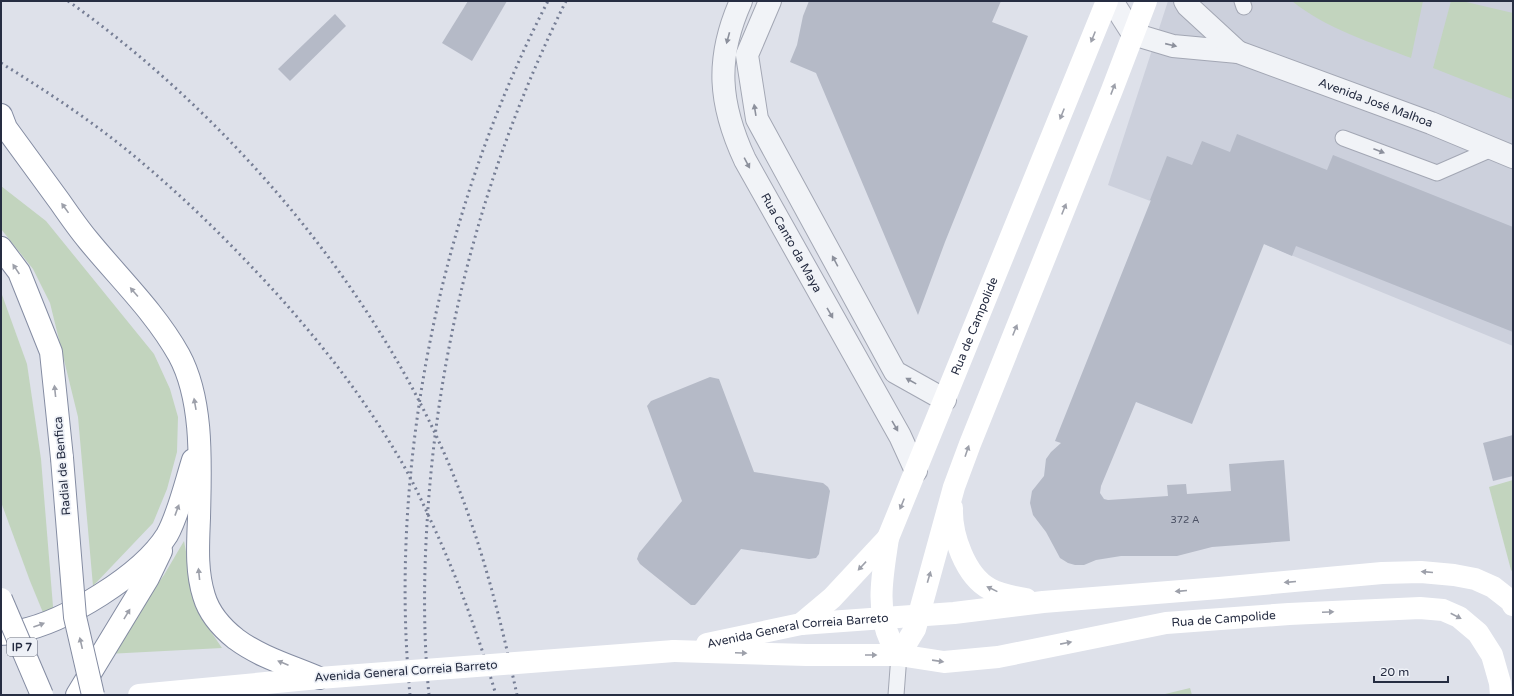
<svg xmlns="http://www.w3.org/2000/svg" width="1514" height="696" viewBox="0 0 1514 696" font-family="'Varela Round',sans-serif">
  <rect width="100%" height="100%" fill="#dee1ea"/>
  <!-- built -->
  <polygon fill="#ccd0dc" points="1168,1 1513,1 1513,346 1264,244 1108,185"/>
  <!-- green -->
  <g fill="#c2d4be">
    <path d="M1292 1H1423L1411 58C1372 43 1325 28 1292 1Z"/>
    <polygon points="1451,1 1462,1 1513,13 1513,95 1512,99 1433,68"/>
    <polygon points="1,186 46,221 154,354 170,389 178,417 177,452 167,489 153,523 93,586 78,417 50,303 33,269 1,229"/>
    <polygon points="1,292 27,364 41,459 55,631 51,632 30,581 1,502"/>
    <polygon points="1513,480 1513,572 1511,570 1489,487"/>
    <polygon points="184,541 190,573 193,598 199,614 222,648 107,654 164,575"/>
    <polygon points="1190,688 1192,695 1161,695"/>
  </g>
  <!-- building -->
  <g fill="#b5bac7">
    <polygon points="468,1 507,1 472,61 442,43"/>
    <polygon points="809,1 1001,1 992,22 1028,36 945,242 918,315 816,73 790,62 797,45 803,16"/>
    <polygon points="335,14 346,26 290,81 278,69"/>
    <polygon points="1237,134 1327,170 1333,155 1513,227 1513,332 1296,246 1292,256 1264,244 1192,424 1136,402 1101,486 1100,493 1104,499 1108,500 1168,496 1167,485 1186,484 1187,494 1231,491 1229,464 1284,460 1290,541 1212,547 1177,556 1121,556 1096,560 1084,565 1075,565 1068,563 1060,558 1046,532 1033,515 1030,503 1032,491 1044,476 1046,459 1051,452 1061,443 1055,441 1151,200 1150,200 1167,156 1192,165 1202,141 1230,152"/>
    <polygon points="710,377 719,379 754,472 823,483 828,487 830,491 819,554 816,558 809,559 741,549 697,603 695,605 691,605 640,564 637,559 639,553 682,501 647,406 651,401"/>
    <polygon points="1513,435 1513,476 1493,481 1483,443"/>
  </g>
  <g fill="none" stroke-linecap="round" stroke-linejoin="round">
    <defs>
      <g id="service">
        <polyline points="1242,1 1244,7"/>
        <polyline points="1343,138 1437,173 1492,149"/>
        <polyline points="896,695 899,655"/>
      </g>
      <g id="tertiary">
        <path id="s1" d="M741 1C715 59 719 104 745 160L900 436 916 471"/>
        <polyline points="770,1 747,55 757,119 895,372 945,400"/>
        <path id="s2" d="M1112 1 1133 34 1173 46 1238 52 1431 123 1513 157"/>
        <polyline points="1185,1 1188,6 1238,52"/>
      </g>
      <g id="trunk">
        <path d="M1 115 6 128C24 153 42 177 60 202 69 215 78 228 88 240 119 278 155 312 179 355 204 401 200 467 199 518 198 544 196 571 204 596 209 613 222 628 236 639 260 657 291 666 319 678"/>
        <polyline points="1,248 19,272 51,352 62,458"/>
        <path d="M1 634C7 633 13 633 19 631 65 622 142 575 167 535 178 516 186 482 193 460"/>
        <polyline points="77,695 148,578 161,551"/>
      </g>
    </defs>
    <!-- service casing -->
    <use href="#service" stroke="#a3a7b4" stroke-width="17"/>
    <!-- tertiary casing -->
    <use href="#tertiary" stroke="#a3a7b4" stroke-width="24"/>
    <!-- trunk casing -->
    <use href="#trunk" stroke="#848ca2" stroke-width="24"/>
    <!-- service -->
    <use href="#service" stroke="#f1f3f7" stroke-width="15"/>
    <!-- tertiary -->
    <use href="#tertiary" stroke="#f1f3f7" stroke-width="22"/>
    <!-- secondary -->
    <g stroke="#fff" stroke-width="22">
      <path d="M952 508C951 534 965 576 990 589 1001 595 1014 597 1026 599"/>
      <polyline points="801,624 832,598 888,538"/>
      <path id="s3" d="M707 644 801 624 954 613 1043 602 1219 588 1382 573 1421 572 1454 575 1475 579 1493 587 1511 601 1513 605"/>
      <path id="s4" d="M674 651 807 655H899L944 662 998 657 1166 623 1289 614 1420 608 1443 610 1459 617 1478 633 1492 655 1500 683 1501 695"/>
      <path id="s5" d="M899 655C895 652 893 647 891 642 875 608 883 573 888 538L1107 1"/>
      <polyline points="899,655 915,629 954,487 970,444 1112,90 1146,1"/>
      <polyline points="139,695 319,678"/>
    </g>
    <!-- trunk -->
    <use href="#trunk" stroke="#fff" stroke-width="22"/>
    <!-- rail -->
    <g stroke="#767e95" stroke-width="3" stroke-dasharray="2 4" stroke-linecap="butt">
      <path d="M68 1C226 113 372 284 448 462 480 537 500 616 517 695"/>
      <path d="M1 63C51 94 101 127 146 166 192 205 235 248 276 293 320 342 361 394 395 451 409 473 420 497 431 521 458 579 478 634 496 695"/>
      <path d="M410 695C388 464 441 207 548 1"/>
      <path d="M429 695C422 625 424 553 430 483 445 315 491 152 566 1"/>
    </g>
    <defs>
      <g id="trunk-bridge">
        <polyline points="62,458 75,617 93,695"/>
        <polyline points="1,599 42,695"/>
      </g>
    </defs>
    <!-- trunk-bridge casing -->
    <use href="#trunk-bridge" stroke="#848ca2" stroke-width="24" stroke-linecap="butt"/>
    <!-- secondary-bridge -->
    <polyline stroke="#fff" stroke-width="22" points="319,678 674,651"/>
    <!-- trunk-bridge -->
    <use href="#trunk-bridge" stroke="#fff" stroke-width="22"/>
  </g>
  <!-- one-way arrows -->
  <defs><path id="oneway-solid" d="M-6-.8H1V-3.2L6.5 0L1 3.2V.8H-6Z"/></defs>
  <g fill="#9da0aa">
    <use href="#oneway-solid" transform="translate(1093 37) rotate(112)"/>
    <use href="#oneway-solid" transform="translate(1113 89) rotate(-69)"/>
    <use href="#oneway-solid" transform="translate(1062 114) rotate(112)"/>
    <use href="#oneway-solid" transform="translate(65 208) rotate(-126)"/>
    <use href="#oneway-solid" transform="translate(1064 209) rotate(-68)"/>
    <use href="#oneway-solid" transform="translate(16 269) rotate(-124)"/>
    <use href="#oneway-solid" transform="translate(134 292) rotate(-131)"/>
    <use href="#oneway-solid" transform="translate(1015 330) rotate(-68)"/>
    <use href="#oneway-solid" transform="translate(55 391) rotate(-96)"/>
    <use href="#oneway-solid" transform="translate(195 404) rotate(-100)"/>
    <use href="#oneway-solid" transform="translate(967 451) rotate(-71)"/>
    <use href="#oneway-solid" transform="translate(902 504) rotate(112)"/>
    <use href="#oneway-solid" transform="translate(177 510) rotate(-70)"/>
    <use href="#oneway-solid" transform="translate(862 566) rotate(133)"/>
    <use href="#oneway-solid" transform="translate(1427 572) rotate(-175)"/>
    <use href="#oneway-solid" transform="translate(199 574) rotate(-96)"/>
    <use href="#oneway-solid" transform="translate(929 577) rotate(-74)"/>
    <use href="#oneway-solid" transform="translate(1290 582) rotate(175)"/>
    <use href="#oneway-solid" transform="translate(992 589) rotate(-154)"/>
    <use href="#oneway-solid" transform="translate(1181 591) rotate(175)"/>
    <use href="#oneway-solid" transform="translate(1328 612) rotate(-2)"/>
    <use href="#oneway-solid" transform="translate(127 614) rotate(-59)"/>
    <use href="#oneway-solid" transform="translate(1456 616) rotate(27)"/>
    <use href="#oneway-solid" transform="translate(39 625) rotate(-20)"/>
    <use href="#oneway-solid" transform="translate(81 643) rotate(-103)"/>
    <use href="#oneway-solid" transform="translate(1066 643) rotate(-11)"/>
    <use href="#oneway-solid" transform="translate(741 653) rotate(2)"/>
    <use href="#oneway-solid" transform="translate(871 655)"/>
    <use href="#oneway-solid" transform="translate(938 661) rotate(8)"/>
    <use href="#oneway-solid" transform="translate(283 663) rotate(-157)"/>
  </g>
  <g fill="#8c909c">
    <use href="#oneway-solid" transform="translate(728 38) rotate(105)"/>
    <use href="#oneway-solid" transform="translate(1171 45) rotate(13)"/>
    <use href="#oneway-solid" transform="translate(755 110) rotate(-99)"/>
    <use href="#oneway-solid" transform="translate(1379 151) rotate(21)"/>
    <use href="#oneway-solid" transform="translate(747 163) rotate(62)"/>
    <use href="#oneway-solid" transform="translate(835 261) rotate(-118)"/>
    <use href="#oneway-solid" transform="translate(830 313) rotate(60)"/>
    <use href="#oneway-solid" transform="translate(911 381) rotate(-151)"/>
    <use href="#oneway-solid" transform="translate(895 426) rotate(60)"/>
  </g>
  <g text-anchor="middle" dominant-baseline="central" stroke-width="3.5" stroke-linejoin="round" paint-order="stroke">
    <!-- number labels -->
    <g font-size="10" fill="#4a5063">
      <text x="1185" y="520">372 A</text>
    </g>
    <!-- shield labels -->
    <rect fill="#eef1f7" stroke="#626878" stroke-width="1" x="7" y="638" width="30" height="18" rx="3"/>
    <g font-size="11" font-weight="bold" fill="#262d42">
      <text x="22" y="647">IP 7</text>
    </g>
    <!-- street labels -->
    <g font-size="12" fill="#262d42" stroke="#eef1f7">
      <text stroke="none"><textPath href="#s2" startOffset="293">Avenida José Malhoa</textPath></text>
      <text stroke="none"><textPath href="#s1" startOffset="260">Rua Canto da Maya</textPath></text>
      <text stroke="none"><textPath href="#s5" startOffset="350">Rua de Campolide</textPath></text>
      <text transform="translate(62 466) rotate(-95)">Radial de Benfica</text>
      <text stroke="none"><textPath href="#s4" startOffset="554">Rua de Campolide</textPath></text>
      <text stroke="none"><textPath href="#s3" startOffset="92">Avenida General Correia Barreto</textPath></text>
      <text transform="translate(406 671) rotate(-4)">Avenida General Correia Barreto</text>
    </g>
  </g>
  <!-- border -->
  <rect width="1514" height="696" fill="none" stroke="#262d42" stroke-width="4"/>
  <!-- scale -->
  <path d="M1374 676v6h74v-6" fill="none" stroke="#262d42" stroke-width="2"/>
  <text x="1380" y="676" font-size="12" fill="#262d42" stroke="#eef1f7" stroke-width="3" paint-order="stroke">20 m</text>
</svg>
